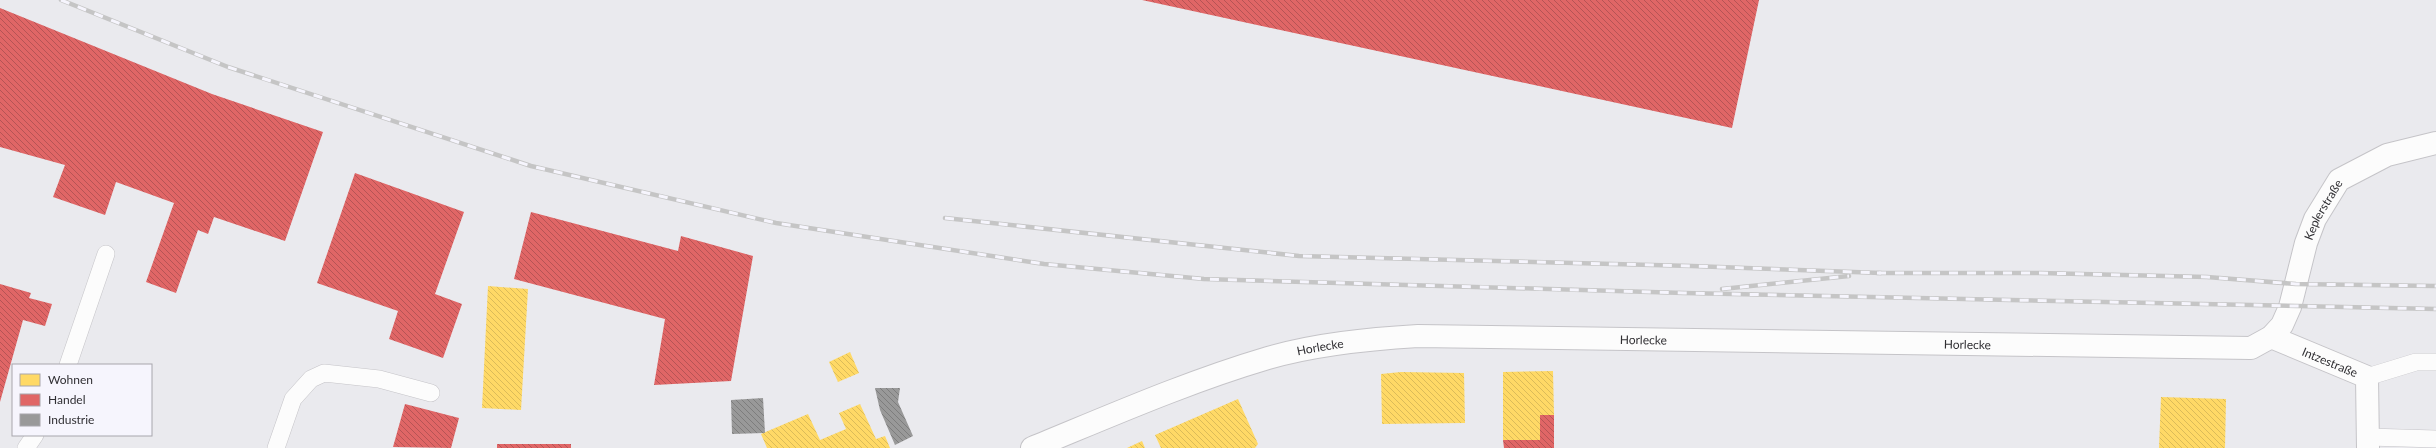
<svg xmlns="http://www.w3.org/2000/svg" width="2436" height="448" viewBox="0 0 2436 448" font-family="Lato,sans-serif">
  <defs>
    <pattern id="homes-back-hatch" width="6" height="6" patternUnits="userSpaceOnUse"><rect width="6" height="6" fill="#ffd966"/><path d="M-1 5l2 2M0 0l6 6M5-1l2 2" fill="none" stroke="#dbbb59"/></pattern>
    <pattern id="shops-back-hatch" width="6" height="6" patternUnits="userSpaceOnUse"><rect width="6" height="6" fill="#e06666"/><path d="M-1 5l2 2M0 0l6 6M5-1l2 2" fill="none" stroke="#b65455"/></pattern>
    <pattern id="industry-back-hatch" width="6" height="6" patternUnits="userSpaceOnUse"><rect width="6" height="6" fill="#999"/><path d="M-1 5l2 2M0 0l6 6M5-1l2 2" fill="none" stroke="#7d7d7d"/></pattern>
  </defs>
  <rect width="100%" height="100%" fill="#eaeaee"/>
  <!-- homes -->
  <g fill="url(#homes-back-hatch)">
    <polygon points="488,286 528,289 521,410 482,408"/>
    <polygon points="850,352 859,373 838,382 829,362"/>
    <polygon points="1553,371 1554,415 1540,415 1540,440 1503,440 1503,372"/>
    <polygon points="1401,372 1464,373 1465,423 1382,424 1381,374"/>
    <polygon points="2161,397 2226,399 2225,448 2159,448"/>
    <polygon points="1238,399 1258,444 1255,448 1161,448 1155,435"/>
    <polygon points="860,404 876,439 885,436 890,448 767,448 761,434 808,414 820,440 846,429 839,413"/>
    <polygon points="1142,441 1145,448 1127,448"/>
  </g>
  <!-- shops -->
  <g fill="url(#shops-back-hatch)">
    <polygon points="1142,0 1759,0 1732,128"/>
    <polygon points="0,8 212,94 323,132 285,241 214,217 208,234 198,230 176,293 146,282 174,203 116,182 105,215 53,197 65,165 0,147"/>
    <polygon points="355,173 464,212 435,294 462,304 443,358 389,339 398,311 317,283"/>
    <polygon points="531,212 678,251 681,236 753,256 731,381 654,385 665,319 514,279"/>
    <polygon points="0,284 31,293 29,298 52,304 45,326 23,320 0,402"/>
    <polygon points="405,404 459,418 451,448 393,447"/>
    <polygon points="1540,415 1554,415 1554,448 1504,448 1503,440 1540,440"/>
    <rect x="497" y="444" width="74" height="4"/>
  </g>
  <!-- industry -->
  <g fill="url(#industry-back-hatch)">
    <polygon points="875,388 900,388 898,402 913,436 895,445 880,410"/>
    <polygon points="763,398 765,433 732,434 731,400"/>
  </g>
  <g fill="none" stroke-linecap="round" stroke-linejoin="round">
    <defs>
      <g id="lane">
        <polyline points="68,365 106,254"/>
        <polyline points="2367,377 2416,362 2436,362"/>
        <polyline points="2368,437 2436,439"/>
        <polyline points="26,448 35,435"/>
        <polyline points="276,448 293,399 311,379 324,373 379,379 431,393"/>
      </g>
      <g id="street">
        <path id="s1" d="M2271 337 2367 377 2368 448"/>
        <path id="s2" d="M1032 448C1110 416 1187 382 1268 358 1316 344 1368 339 1418 336L2251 348 2271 337 2282 325 2290 307 2306 243 2315 219 2339 180 2387 155 2436 143"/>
      </g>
    </defs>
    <!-- lane casing -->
    <use href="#lane" stroke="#c5c4c8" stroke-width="18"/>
    <!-- street casing -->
    <use href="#street" stroke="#c5c4c8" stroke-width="24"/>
    <!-- lane -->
    <use href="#lane" stroke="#fcfcfc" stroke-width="17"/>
    <!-- street -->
    <use href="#street" stroke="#fcfcfc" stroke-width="22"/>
    <defs>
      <g id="rail">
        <polyline points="61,0 228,67 531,166 776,223 1044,264 1204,279 1684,293 2436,309"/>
        <polyline points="945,218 1299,256 1692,266 1881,273"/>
        <polyline points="1877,273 2040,273 2207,277 2296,284 2436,286"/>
        <polyline points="1722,289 1849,276"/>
      </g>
    </defs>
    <!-- rail casing -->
    <use href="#rail" stroke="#c5c5c5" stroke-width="4.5"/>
    <!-- rail -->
    <use href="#rail" stroke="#f6f5fd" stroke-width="3" stroke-dasharray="9" stroke-linecap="butt"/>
  </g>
  <g text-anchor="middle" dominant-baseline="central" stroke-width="4" stroke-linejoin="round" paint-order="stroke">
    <!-- street labels -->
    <g font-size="12" fill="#302f33" stroke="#f6f5fd">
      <text stroke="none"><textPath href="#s2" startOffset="1400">Keplerstraße</textPath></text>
      <text stroke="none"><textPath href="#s2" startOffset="630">Horlecke</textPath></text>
      <text stroke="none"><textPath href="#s2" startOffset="954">Horlecke</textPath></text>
      <text stroke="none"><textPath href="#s2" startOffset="306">Horlecke</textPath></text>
      <text stroke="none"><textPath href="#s1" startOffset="64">Intzestraße</textPath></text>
    </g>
  </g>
  <!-- legend -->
  <rect x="12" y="364" width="140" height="72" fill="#f6f5fd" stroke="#a7a6ac"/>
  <rect x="20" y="374" width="20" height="12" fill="#ffd966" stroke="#a7a6ac"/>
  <text x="48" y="384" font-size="12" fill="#302f33">Wohnen</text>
  <rect x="20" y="394" width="20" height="12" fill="#e06666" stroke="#a7a6ac"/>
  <text x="48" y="404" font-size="12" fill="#302f33">Handel</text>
  <rect x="20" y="414" width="20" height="12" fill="#999999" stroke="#a7a6ac"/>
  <text x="48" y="424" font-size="12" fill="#302f33">Industrie</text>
</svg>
